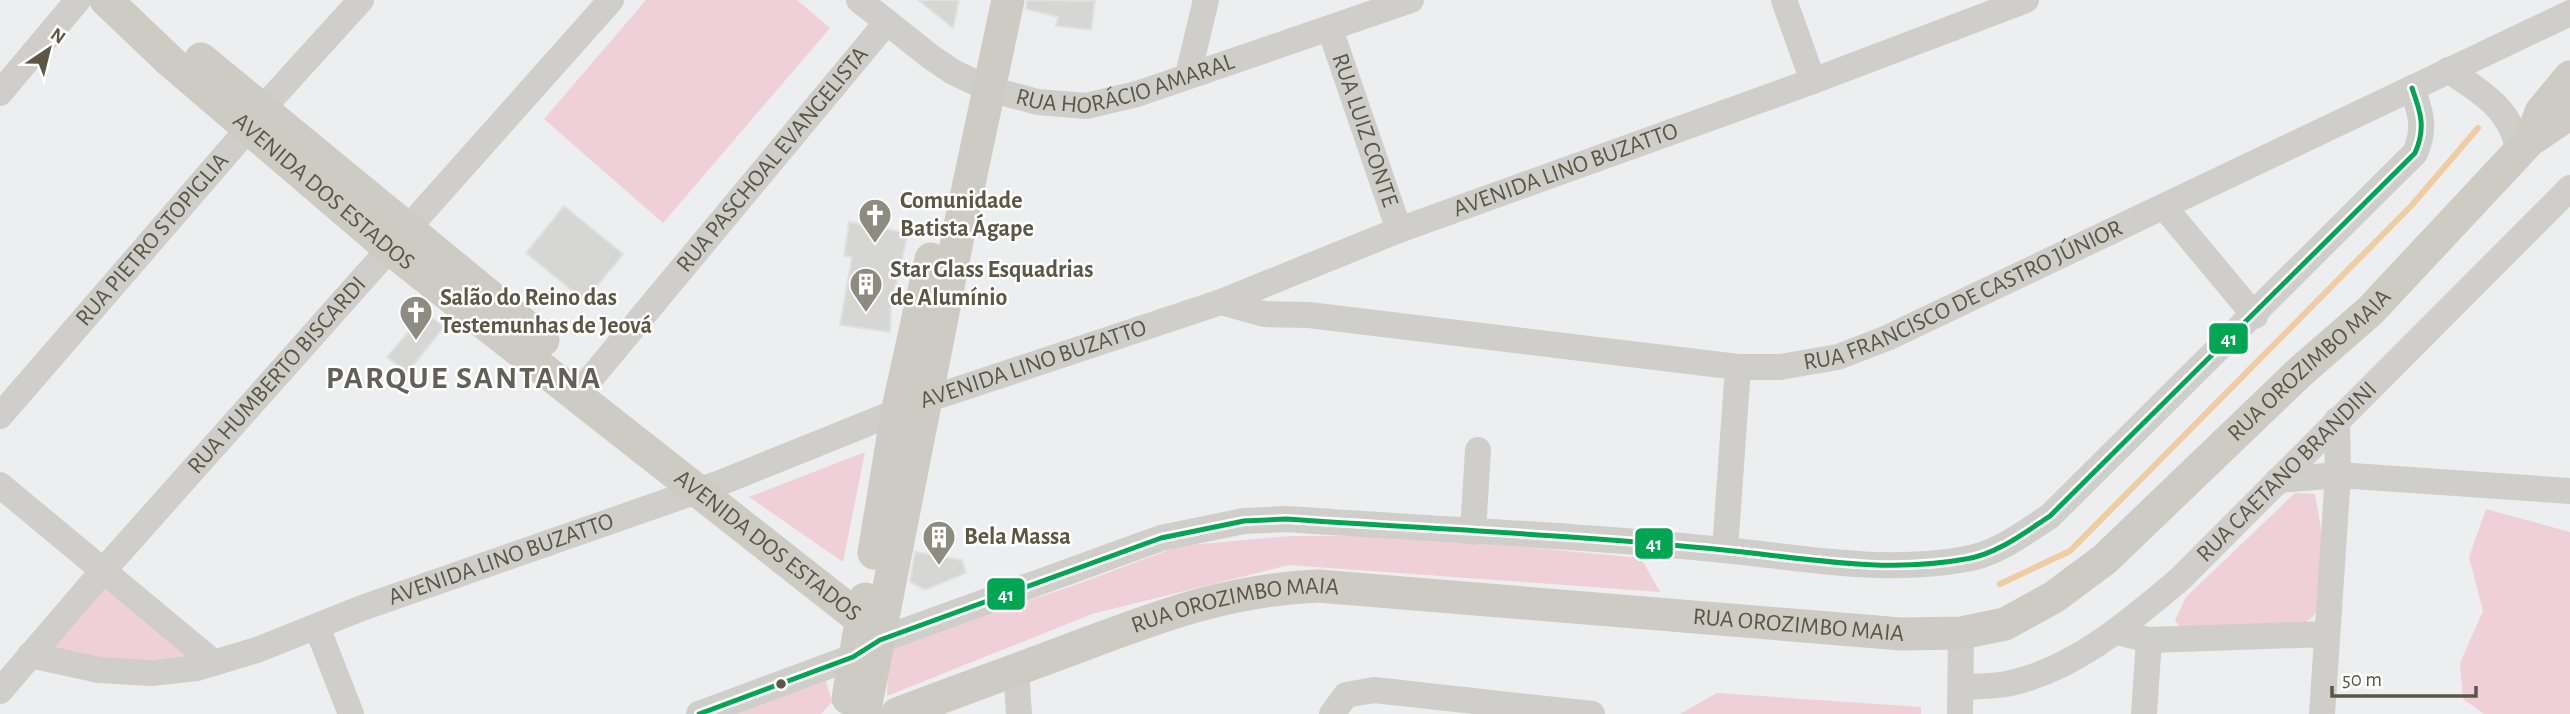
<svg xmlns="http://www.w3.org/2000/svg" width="2570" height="714" viewBox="0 0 2570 714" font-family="'Alegreya Sans',sans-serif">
  <rect width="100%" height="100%" fill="#edeeef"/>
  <!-- green -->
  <g fill="#efd0d9">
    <polygon points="646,0 797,0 830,28 663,223 544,119"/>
    <polygon points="865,452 843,562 749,497"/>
    <path d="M2295 493 2315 494C2320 522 2335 599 2310 619 2284 638 2214 630 2182 631L2175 620 2186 597Z"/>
    <polygon points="2486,509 2570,532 2570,714 2484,714 2463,699 2460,663 2483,611 2469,557"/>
    <polygon points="1290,536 1407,536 1641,558 1660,592 1289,565 1092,614 887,696 889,647 1075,585 1179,546"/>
    <polygon points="97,583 186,656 115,663 44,645"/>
    <polygon points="826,681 832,702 821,714 734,714"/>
    <polygon points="1717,693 1921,707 1921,714 1680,714"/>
  </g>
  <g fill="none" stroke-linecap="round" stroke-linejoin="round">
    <!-- stream -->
    <polyline stroke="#f0cca2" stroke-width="6" points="2000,584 2070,551 2412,205 2478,128"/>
  </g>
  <!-- building -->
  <g fill="#d6d7d4" stroke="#e0e1e0" stroke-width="2">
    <polygon points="918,0 959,0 953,28"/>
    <polygon points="1027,0 1095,1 1091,30 1056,26 1058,17 1026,9"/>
    <polygon points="564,206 623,254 585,301 526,253"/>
    <polygon points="849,222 908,233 891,307 890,332 840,325 852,257 844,256"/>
    <polygon points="425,312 444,327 407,373 387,357"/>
    <polygon points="915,552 962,560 966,573 925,590 910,582"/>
  </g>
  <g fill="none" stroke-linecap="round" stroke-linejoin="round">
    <!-- minor -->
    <g stroke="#cfceca" stroke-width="26">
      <path id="s1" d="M859 0 931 57 953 72 989 89 1038 102 1086 106 1137 94 1411 0"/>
      <polyline points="1784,0 1813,81"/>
      <path id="s2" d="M1330 29 1399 230"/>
      <path d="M2448 70C2480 91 2513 110 2518 151"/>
      <polyline points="1188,75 1206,0"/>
      <polyline points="0,93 78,0"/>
      <polyline points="2165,208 2255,316"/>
      <path id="s3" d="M1221 302 1264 314 1309 315 1738 367H1780L1838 357 1887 338 2570 13"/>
      <path id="s4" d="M577 395 887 22"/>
      <path id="s5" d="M0 416 248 129 262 109 361 0"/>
      <polyline points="2278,480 2338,475 2570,491"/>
      <polyline points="0,485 213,662"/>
      <polyline points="1473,532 1478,450"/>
      <polyline points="1725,550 1738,367"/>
      <polyline points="317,627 351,714"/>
      <polyline points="2117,632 2149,640 2327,634"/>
      <path id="s6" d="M30 655 99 670 151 673 197 668 257 650 362 608 720 483 926 400 1221 302 1399 230 1813 81 2026 0"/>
      <polyline points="1016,670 1019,714"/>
      <path id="s7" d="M1962 687C1978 686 1995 687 2011 683 2077 668 2130 621 2180 579L2570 188"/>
      <path id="s8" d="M0 691 102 572 611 0"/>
      <path d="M699 714 853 657 880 640 1161 538 1244 521 1286 519C1431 529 1578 535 1724 550 1805 558 1884 574 1966 559 1997 554 2024 533 2050 516L2415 153C2426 128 2421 113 2412 88"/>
      <polyline points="1332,714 1346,695 1374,690 1592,714"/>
      <polyline points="1960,714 1961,633"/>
      <polyline points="2144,714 2149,640"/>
      <polyline points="2322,714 2338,475 2337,420"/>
    </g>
    <!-- major -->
    <g stroke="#cdcbc4" stroke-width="33">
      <path id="s9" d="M106 0 170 61 390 249 881 635"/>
      <polyline points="201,59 543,340"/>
      <polyline points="2535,129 2541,112 2570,77"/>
      <polyline points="874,553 897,413 931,259"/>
      <polyline points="848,698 865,599"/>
      <polyline points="864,714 960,226 1008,0"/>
      <path id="s10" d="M897 714C955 692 1013 671 1072 649 1157 617 1225 590 1318 586L1901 634 1961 633 2005 624 2054 597 2105 559 2301 371 2370 311 2530 140 2570 113"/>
    </g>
    <defs>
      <path id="bus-1" d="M699 714 853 657 880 640 1161 538 1244 521 1286 519C1431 529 1578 535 1724 550 1805 558 1884 574 1966 559 1997 554 2024 533 2050 516L2415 153C2426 128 2421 113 2412 88"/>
    </defs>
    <!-- bus-1 casing -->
    <use href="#bus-1" stroke="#fff" stroke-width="10"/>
    <!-- bus-1 -->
    <use href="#bus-1" stroke="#00a651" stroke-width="5"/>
  </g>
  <!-- icons -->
  <defs>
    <symbol id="church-pin" viewBox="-11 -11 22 30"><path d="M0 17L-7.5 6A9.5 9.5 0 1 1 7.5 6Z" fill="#8e8c80" stroke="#fff"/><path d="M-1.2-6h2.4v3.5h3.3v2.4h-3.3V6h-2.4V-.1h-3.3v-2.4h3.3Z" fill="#fff"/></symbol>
    <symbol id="building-pin" viewBox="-11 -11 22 30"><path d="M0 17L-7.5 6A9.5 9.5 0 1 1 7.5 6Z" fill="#8e8c80" stroke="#fff"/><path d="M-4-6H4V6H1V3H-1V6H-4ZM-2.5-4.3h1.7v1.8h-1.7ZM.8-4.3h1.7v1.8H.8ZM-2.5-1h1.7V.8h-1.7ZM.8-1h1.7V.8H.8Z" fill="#fff"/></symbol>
  </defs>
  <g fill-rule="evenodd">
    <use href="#church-pin" x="856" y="196" width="38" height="52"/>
    <use href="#building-pin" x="847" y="265" width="38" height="52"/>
    <use href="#church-pin" x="397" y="293" width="38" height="52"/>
    <use href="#building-pin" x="920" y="518" width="38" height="52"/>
  </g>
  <!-- markers -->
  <circle fill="#5b5744" stroke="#fff" stroke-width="2.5" cx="781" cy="684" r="6"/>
  <g text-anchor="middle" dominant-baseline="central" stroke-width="5" stroke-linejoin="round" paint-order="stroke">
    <!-- street labels -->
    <g font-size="24" fill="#5b5744" stroke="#fff">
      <text stroke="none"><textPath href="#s1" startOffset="299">RUA HORÁCIO AMARAL</textPath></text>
      <text stroke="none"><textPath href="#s2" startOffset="107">RUA LUIZ CONTE</textPath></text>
      <text stroke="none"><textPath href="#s4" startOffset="306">RUA PASCHOAL EVANGELISTA</textPath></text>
      <text stroke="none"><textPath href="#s6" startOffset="1626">AVENIDA LINO BUZATTO</textPath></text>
      <text stroke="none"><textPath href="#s9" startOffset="290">AVENIDA DOS ESTADOS</textPath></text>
      <text stroke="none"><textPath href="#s5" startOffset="233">RUA PIETRO STOPIGLIA</textPath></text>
      <text stroke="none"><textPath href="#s3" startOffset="761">RUA FRANCISCO DE CASTRO JÚNIOR</textPath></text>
      <text stroke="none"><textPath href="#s6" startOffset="1059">AVENIDA LINO BUZATTO</textPath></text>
      <text stroke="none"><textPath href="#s10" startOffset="1533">RUA OROZIMBO MAIA</textPath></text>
      <text stroke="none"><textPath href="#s8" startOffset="420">RUA HUMBERTO BISCARDI</textPath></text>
      <text stroke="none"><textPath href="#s7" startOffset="401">RUA CAETANO BRANDINI</textPath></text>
      <text stroke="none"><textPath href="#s9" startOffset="858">AVENIDA DOS ESTADOS</textPath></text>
      <text stroke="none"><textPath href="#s6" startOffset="492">AVENIDA LINO BUZATTO</textPath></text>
      <text stroke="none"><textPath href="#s10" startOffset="357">RUA OROZIMBO MAIA</textPath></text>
      <text stroke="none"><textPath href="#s10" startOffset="924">RUA OROZIMBO MAIA</textPath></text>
    </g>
    <!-- poi labels -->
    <g font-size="24" font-weight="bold" fill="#5b5744" stroke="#fff" text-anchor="start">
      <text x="900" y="201">Comunidade<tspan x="900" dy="28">Batista Ágape</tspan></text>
      <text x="890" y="270">Star Glass Esquadrias<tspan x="890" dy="28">de Alumínio</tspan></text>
      <text x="440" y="298">Salão do Reino das<tspan x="440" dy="28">Testemunhas de Jeová</tspan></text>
      <text x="964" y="537">Bela Massa</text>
    </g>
    <!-- district labels -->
    <g font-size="32" font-weight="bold" letter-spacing="2" fill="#626159" stroke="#fff">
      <text x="464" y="378">PARQUE SANTANA</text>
    </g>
  </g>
  <g stroke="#fff" stroke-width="2.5">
    <rect x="2208" y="322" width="41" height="33" rx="7" fill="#00a651"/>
    <rect x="1634" y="527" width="40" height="33" rx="7" fill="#00a651"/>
    <rect x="986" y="577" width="40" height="34" rx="7" fill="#00a651"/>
  </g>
  <g font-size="19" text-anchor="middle" font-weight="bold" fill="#fff">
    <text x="2229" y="345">41</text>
    <text x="1654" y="550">41</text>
    <text x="1006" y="601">41</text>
  </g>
  <!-- north arrow -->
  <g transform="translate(49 49) rotate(35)" stroke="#ffffff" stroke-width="5" paint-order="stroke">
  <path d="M0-5L12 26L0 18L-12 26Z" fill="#5b5744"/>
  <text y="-10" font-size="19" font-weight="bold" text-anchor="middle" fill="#5b5744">N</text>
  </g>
  <!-- scale -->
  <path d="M2332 686v10h144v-10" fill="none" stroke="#5b5744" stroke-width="3.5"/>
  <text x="2342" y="686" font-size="21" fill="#5b5744" stroke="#ffffff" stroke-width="5" paint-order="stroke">50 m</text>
</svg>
